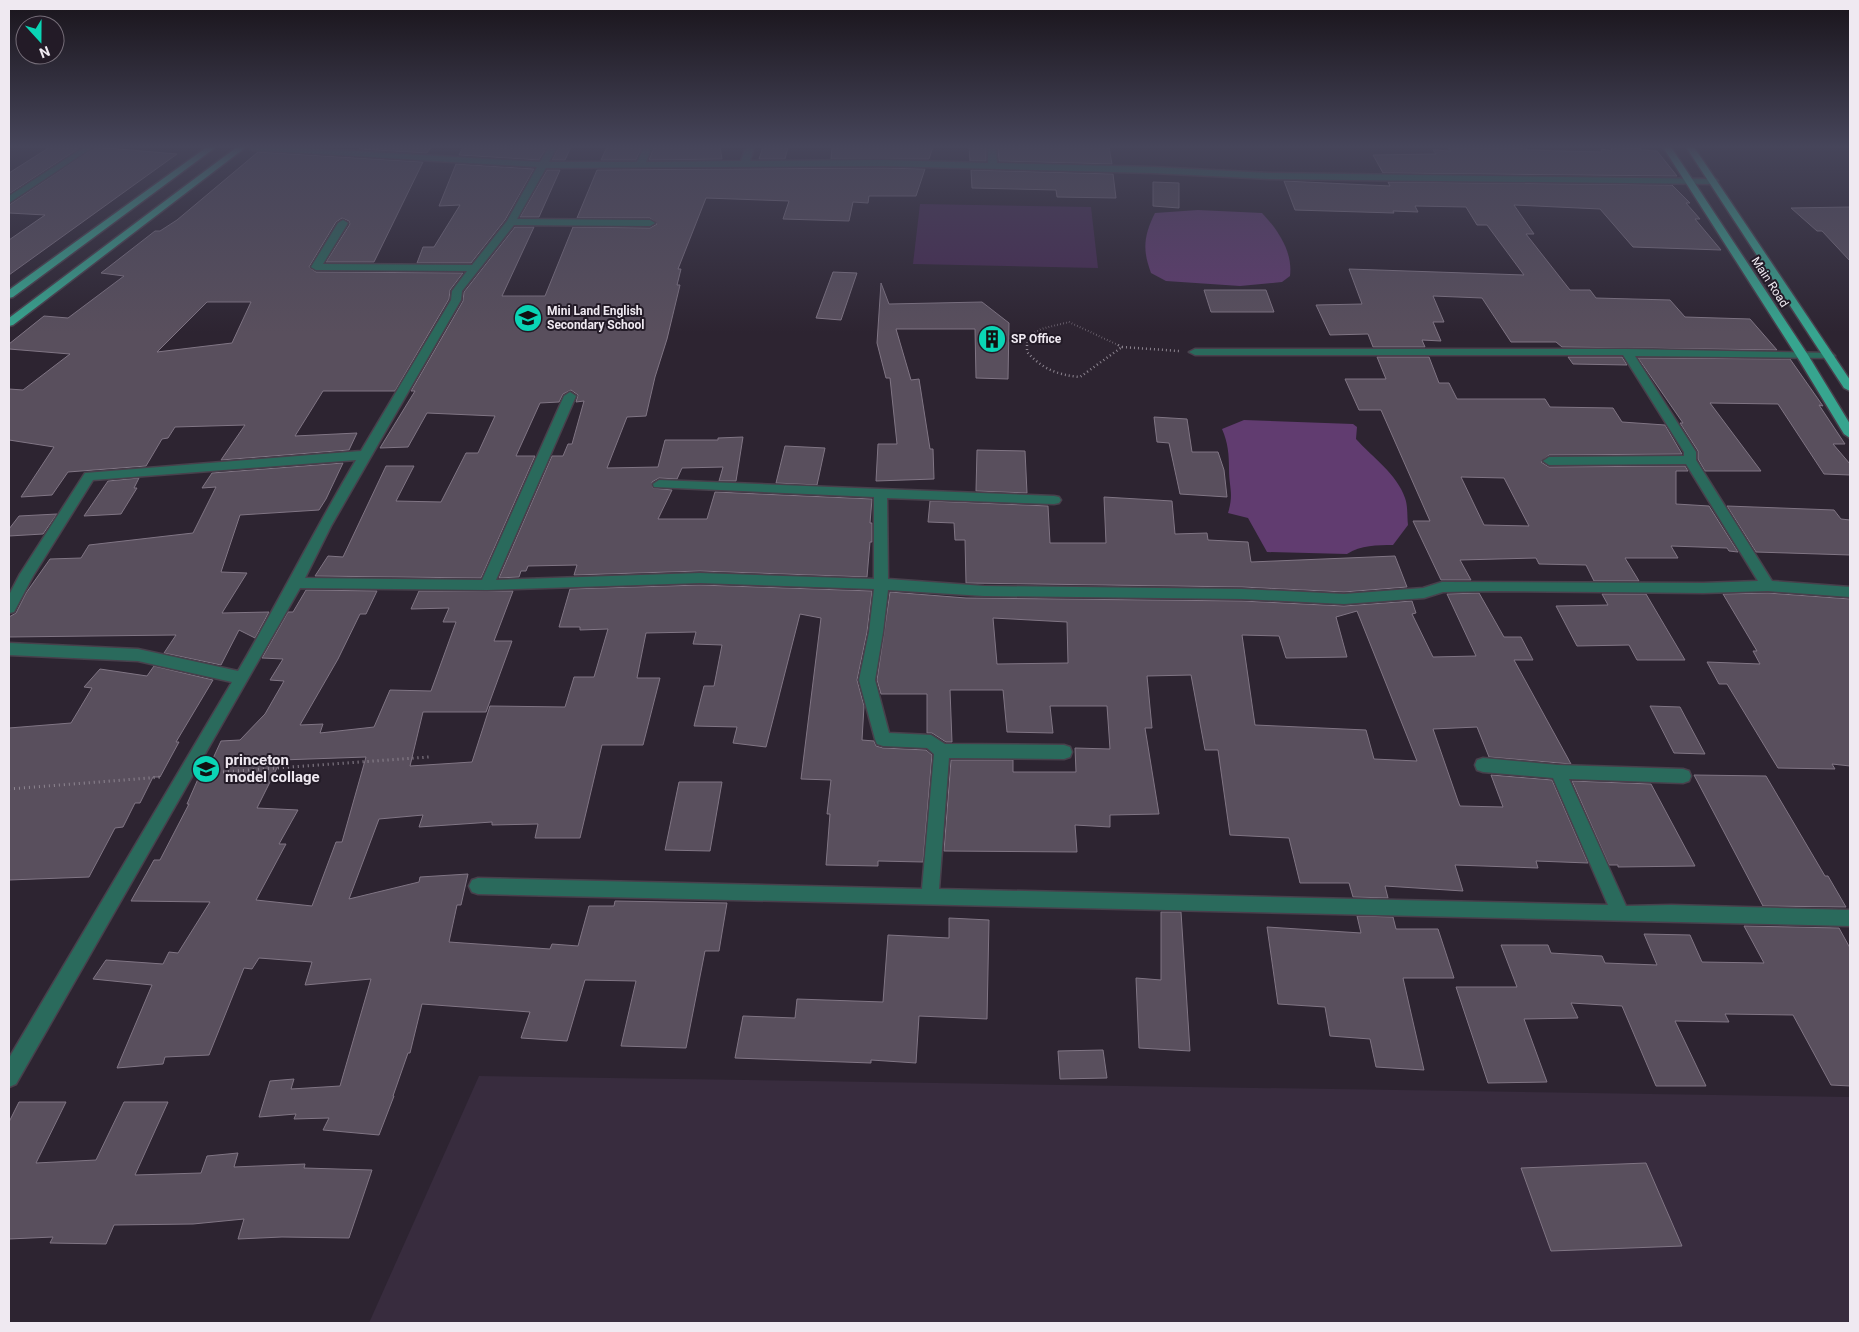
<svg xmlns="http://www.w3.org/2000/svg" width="1859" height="1332" viewBox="0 0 1859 1332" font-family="Roboto,sans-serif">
  <rect width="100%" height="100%" fill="#2d2431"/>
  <!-- built -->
  <polygon fill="#382c3e" points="479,1076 1850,1097 1850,1323 369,1323"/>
  <!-- green -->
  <polygon fill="#462a52" points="920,204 1091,207 1098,268 913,264"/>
  <!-- forest -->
  <g fill="#613c70">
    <path d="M1198 210 1262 213C1278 230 1293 252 1290 276L1282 282 1240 286 1166 281 1151 273C1142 249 1144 235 1155 213Z"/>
    <path d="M1244 420 1353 424 1357 427 1356 439C1372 457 1397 474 1405 498 1408 506 1407 517 1408 525L1393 545C1377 545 1361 545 1347 554L1267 552 1248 518 1228 513C1234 493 1229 488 1229 469 1229 454 1228 443 1222 429Z"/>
  </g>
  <!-- building -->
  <g fill="#594f5d" stroke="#807584" fill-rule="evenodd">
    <polygon points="50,147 81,147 9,194 9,173"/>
    <polygon points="95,147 177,154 9,275 9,240 45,215 9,213 9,205"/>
    <polygon points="361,147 431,147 427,153 359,149"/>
    <polygon points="463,147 547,147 539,160 459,155"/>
    <polygon points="559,147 571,147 565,160 552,160"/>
    <polygon points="607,147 642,147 636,160 601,160"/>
    <polygon points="654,147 720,147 722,159 649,160"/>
    <polygon points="763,147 788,147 785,159 759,159"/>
    <polygon points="832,147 933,147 929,159 831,159"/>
    <polygon points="969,147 986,147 986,161 970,161"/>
    <polygon points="998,147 1109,147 1112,164 999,161"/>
    <polygon points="1448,147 1526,147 1527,150 1602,152 1601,149 1612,151 1611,147 1640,148 1641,150 1657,151 1677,176 1383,173 1373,155 1436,154 1433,150 1451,151"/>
    <path d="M258 152 423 162 374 262H326L350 224 349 221 342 218 336 222 309 267 316 272 463 273 450 290 449 299 395 391H323L295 436 357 433 349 450 221 460 245 425 175 427 168 438 162 439 146 466 68 472 52 495 21 497 54 447 9 440V389L23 390 70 354 9 349V344L44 316 68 318 124 276 101 273 155 231H160L177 220ZM207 302H251L232 343 157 352Z"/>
    <polygon points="456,164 534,169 505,220 471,263 417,263 423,247 434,247 460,205 439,206"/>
    <polygon points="883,168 925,169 916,196 869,196 868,203 853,202 849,221 783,219 789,201 706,198 678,269 681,269 677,285 680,285 667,339 655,377 646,416 627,417 607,468 658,467 665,440 718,440 718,438 743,437 736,481 719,481 723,467 682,468 677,479 659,478 652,482 653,488 672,490 658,519 707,519 715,492 872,499 870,523 872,523 872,542 870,542 867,577 700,571 574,575 577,565 528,566 526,571 521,571 519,577 499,578 552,456 563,456 568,444 572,444 584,401 576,402 578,395 571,390 563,394 559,402 540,403 516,456 535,456 481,578 315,576 328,556 343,557 386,466 414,466 396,501 441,502 466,453 478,453 495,416 427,413 408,447 380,448 415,391 411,391 463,301 464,292 515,227 534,227 502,296 545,296 573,227 650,228 657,224 650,218 577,218 597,170"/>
    <polygon points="547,170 560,170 539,217 520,217"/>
    <polygon points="971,170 1113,174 1116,198 1057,197 1056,190 972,188"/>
    <polygon points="1284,181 1390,186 1388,182 1672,185 1690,203 1686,203 1700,219 1695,219 1721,250 1633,247 1600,209 1514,205 1534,234 1526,234 1570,290 1590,290 1596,298 1670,300 1685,317 1750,319 1777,350 1562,347 1556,342 1511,342 1482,298 1433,296 1444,322 1433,322 1441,341 1422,340 1425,347 1373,347 1368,334 1330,335 1316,305 1362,304 1349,269 1524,275 1487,225 1477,225 1466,207 1415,206 1418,212 1393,211 1394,213 1295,210"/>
    <polygon points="1153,182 1179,183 1179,208 1153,206"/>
    <polygon points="1850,207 1850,261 1822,231 1817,231 1791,208"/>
    <polygon points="833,272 857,273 841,320 816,318"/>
    <polygon points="881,283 889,304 982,302 1009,323 1008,379 976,378 975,329 896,329 911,380 919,379 930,449 933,449 934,479 876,481 878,444 897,444 890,378 886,378 877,343"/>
    <polygon points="1204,290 1266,290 1274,312 1211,312"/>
    <path d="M1377 357H1429L1439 383H1449L1457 399H1545L1550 407 1613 408 1622 422 1665 425 1682 454 1549 455 1541 462 1549 467 1685 466 1688 471H1676V504L1709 506 1738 552 1729 551 1727 548 1671 546 1678 558H1625L1639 581H1594L1586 565 1539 564 1536 558 1460 560 1471 580H1441L1413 521H1430L1381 410H1359L1345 379H1386ZM1461 477 1504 478 1529 526 1484 525Z"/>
    <polygon points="1568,357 1622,357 1627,365 1573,364"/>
    <polygon points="1638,358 1790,359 1823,406 1819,405 1845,444 1833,444 1850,464 1850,475 1824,474 1778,404 1710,403 1761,471 1705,471 1698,459 1698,451 1680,423 1683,423"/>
    <polygon points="1154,417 1187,419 1192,452 1218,452 1224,470 1227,497 1180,494 1169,443 1157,442"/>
    <polygon points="785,446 825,448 817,485 776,483"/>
    <polygon points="977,450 1025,451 1027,493 976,491"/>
    <polygon points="343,463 326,499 319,510 240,515 221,572 247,573 222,613 269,612 255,638 239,630 221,665 164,653 176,635 9,637 9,617 16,613 26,593 50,559 81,558 89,545 193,533 216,487 202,488 212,473"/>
    <polygon points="139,478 134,488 137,488 121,514 84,516 108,481"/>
    <polygon points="1104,497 1172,501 1175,534 1207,533 1208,540 1248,542 1251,562 1395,556 1407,587 1344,592 1242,587 966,583 965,540 955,540 954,523 928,522 930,501 1048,506 1050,543 1106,543"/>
    <polygon points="1727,506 1834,510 1841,519 1850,520 1850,555 1756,552"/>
    <polygon points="57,514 43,534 9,536 9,529 19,516"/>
    <path d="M700 585 872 591 867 632 857 680 864 706 862 740 874 741 876 746 883 748 926 750 932 755 923 862 878 861V866L826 865 830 814H827L831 780 801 779 821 618 800 614 766 747 733 743 737 727 694 726 704 686H714L722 645 693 644 696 632 646 633 637 678H660L643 745H602L580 838H535L538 824 492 825V822L419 827 423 815 379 819 349 899 419 882 420 877 468 874 461 905H457L449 942 550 949 552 944 578 946 589 906H614L615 901 727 903 719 951H705L686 1048 621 1046 636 981 585 980 567 1041 521 1038 530 1012 422 1004 410 1053H408L393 1096H394L379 1135 323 1130 329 1118 294 1119 296 1114 259 1117 270 1081 294 1079 291 1089 340 1086 371 979 305 985 312 962 259 958 252 969 244 968 209 1055 165 1057 163 1064 117 1068 152 985 93 979 106 960 163 964 169 952 178 953 210 902 131 901 154 860H160L189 804H187L198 779 204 778 221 741 240 740 265 714 284 681 270 680 283 659 262 658 288 612H293L306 590 377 591 366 614H360L338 659 300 725 323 724 320 733 374 727 390 690 431 691 456 622H443L449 608 411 609 419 591H513L494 641H512L486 712H423L410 766 472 762 490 706 565 707 574 677H594L608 629 580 630V627H559L570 589ZM366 757 342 842H336L312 906 256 900 286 844H279L298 810 257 808 281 760Z"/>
    <path d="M890 592 966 598 1242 601 1344 606 1412 601 1416 613 1412 614 1433 657 1476 656 1447 594 1479 593 1504 637H1521L1533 660H1514L1571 764 1489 757 1477 727 1433 729 1458 801 1460 806 1503 807 1491 775 1552 780 1588 863 1536 861 1538 868 1455 865 1463 891 1385 886 1388 898 1353 897 1349 883H1300L1289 838 1230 835 1218 750H1205L1191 675 1147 676 1152 728H1145L1159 814 1110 815V827L1075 825 1077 852 944 851 951 760H1013V772H1076L1075 748 1110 749 1107 706H1050L1053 733 1007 732 1003 690H950L952 742H946L932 733H927V694H881L877 680ZM1357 611 1417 761 1374 759 1366 730 1255 725 1242 635 1279 636 1286 658 1347 657 1336 617ZM993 618 1067 622 1068 663 997 664Z"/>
    <polygon points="1768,593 1850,599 1850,766 1832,764 1835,769 1778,768 1727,684 1719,684 1707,662 1760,664 1753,651 1757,651 1723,594"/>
    <polygon points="1602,594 1646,594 1685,660 1637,660 1629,645 1577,646 1556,606 1608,605"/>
    <polygon points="154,666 213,680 176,742 179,742 160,777 153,777 140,803 135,803 123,827 115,828 89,877 9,880 9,728 71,723 92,688 84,687 100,669 147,676"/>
    <polygon points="1650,706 1680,707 1705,754 1674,753"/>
    <polygon points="1694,775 1766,776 1825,876 1828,876 1846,907 1763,906"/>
    <polygon points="1572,781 1651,784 1695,866 1618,867 1618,865 1609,865"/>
    <polygon points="679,782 722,782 710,851 665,850"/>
    <polygon points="1161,912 1181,912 1190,1051 1139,1048 1136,978 1161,980"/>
    <polygon points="1357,916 1393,917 1396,929 1438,929 1454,978 1403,978 1424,1070 1376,1067 1370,1039 1330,1036 1325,1007 1278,1004 1267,927 1361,933"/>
    <polygon points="949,918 989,920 987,1019 919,1016 916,1063 871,1060 871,1063 735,1058 743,1016 795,1018 797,999 883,1002 888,935 949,938"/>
    <polygon points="1744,926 1839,928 1850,948 1850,1086 1831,1085 1793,1015 1725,1014 1729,1022 1675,1021 1706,1086 1656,1086 1622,1006 1571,1003 1578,1018 1524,1019 1547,1082 1488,1083 1456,987 1517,987 1501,945 1548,945 1551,953 1602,956 1605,963 1657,965 1644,934 1690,935 1702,962 1764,963"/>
    <polygon points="1103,1050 1107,1078 1060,1079 1058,1051"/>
    <polygon points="19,1102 66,1102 36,1163 96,1160 124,1102 168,1102 135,1175 201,1173 207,1156 238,1153 234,1167 305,1164 304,1168 372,1170 349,1238 282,1237 238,1239 244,1219 193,1224 114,1225 106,1244 50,1243 53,1237 9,1239 9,1122"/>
    <polygon points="1646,1163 1682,1246 1551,1251 1521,1168"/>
  </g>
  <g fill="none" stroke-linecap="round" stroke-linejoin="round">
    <defs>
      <g id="street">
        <polygon points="84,147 93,147 9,203 9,196"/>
        <path d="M248 147H287L540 162 549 147H557L549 162H637L644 147H652L646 162 741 161 746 147H754L750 161 883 160 988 163V147H996L997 163 1153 167 1269 173 1716 179 1718 181 1713 184 1269 179 1153 173 883 166 546 168 517 219 650 220 655 223 650 226 514 225 462 291 461 300 331 526 305 578 482 580 564 396 570 392 576 396 496 580 700 573 874 579V497L654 487 653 484 659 480 1054 496 1059 497 1061 500 1059 503 1054 504 887 498 888 579 984 586 1242 589 1344 594 1423 588 1442 582 1703 583 1758 581 1686 464 1549 465 1543 461 1549 457 1684 456V452L1623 355H1195L1189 352 1195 349H1627L1829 353 1833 354 1835 356 1833 358 1635 356 1696 452V460L1772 581 1850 587V597L1768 591 1703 593 1494 591 1443 592 1424 598 1344 604 1242 599 984 596 888 590 883 632 875 680 889 733 931 735 945 744 1064 745 1070 747 1072 752 1070 757 1064 759 949 758 939 889 1608 905 1553 778 1483 772 1477 770 1475 765 1477 760 1483 758 1558 765 1683 769 1689 771 1691 776 1689 781 1683 783 1569 779 1626 906 1671 905 1850 910V926L478 894 472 892 469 886 472 880 478 878 922 889 934 754 927 748 883 746 877 744 875 739 859 680 869 632 874 589 700 583 487 590 300 588 16 1084 9 1087V1058L232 682 138 661 9 655V643L138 649 238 671C279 601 315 529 356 460L93 480 33 576 14 612 9 613V595L20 574 85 473 361 451 451 300 452 291 467 271 316 270 311 267 338 223 343 220 348 223 323 264 472 265 507 221 537 167 252 150Z"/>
      </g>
      <g id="primary">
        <polygon points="207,147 216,147 13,297 9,298 9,290"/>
        <polygon points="237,147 246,147 13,325 9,326 9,318"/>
        <polygon points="1663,147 1671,147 1808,355 1850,424 1850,438 1844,434 1796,355"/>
        <polygon points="1686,147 1694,147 1850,380 1850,391 1844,388"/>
      </g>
    </defs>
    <!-- street casing -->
    <use href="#street" stroke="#48404c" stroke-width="3"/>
    <!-- primary casing -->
    <use href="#primary" stroke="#48404c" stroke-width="3"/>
    <!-- path-far2 -->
    <polyline stroke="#8d8590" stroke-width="2" stroke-dasharray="0.5 2.5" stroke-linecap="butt" points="1027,346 1027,337 1041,329 1069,322 1120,346"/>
    <!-- path-far1 -->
    <g stroke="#8d8590" stroke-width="2.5" stroke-dasharray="1 3" stroke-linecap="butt">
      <path d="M1027 345V352C1042 369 1058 375 1080 377L1122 347"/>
      <polyline points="1118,345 1122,347"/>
      <polyline points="1122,347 1179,351"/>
    </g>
    <!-- path -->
    <g stroke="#8d8590" stroke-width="3" stroke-dasharray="1 4" stroke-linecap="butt">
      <polyline points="208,773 429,757"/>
      <polyline points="9,789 162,777"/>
    </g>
    <!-- street -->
    <use href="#street" fill="#2a6a5c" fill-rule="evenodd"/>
    <!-- primary -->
    <use href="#primary" fill="#37a58f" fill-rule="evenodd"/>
  </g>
  <!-- sky -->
  <linearGradient id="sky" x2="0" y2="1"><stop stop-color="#19141b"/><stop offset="0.44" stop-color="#46455a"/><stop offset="1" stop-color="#46455a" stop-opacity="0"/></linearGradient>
  <rect width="1859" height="333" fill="url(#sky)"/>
  <!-- icons -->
  <defs>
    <symbol id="school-disc" viewBox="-11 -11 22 22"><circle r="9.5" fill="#0ad5b5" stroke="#231b27"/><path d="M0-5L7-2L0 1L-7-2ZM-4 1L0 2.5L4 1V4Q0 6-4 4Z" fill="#111"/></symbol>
    <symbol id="building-disc" viewBox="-11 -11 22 22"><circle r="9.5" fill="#0ad5b5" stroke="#231b27"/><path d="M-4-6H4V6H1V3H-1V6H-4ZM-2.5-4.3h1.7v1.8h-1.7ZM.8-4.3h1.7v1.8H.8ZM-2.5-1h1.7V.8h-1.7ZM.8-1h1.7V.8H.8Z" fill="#111"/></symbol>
  </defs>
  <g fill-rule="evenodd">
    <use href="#school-disc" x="512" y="302" width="32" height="32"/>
    <use href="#building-disc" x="976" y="323" width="32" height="32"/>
    <use href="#school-disc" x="190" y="753" width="32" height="32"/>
  </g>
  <g text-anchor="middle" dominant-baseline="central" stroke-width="4" stroke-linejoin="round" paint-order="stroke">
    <!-- far-street labels -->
    <g font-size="12" fill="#efe9f1" stroke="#231b27">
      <text transform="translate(1770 282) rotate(57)">Main Road</text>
    </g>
    <!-- far-poi labels -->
    <g font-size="12" font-weight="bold" fill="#efe9f1" stroke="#231b27" text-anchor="start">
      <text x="547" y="311">Mini Land English<tspan x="547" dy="14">Secondary School</tspan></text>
      <text x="1011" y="339">SP Office</text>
    </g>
    <!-- poi labels -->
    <g font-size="15" font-weight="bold" fill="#efe9f1" stroke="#231b27" text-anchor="start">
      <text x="225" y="760">princeton<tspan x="225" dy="17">model collage</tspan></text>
    </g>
  </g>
  <!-- border -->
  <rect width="1859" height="1332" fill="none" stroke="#efe9f1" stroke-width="20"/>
  <!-- north arrow -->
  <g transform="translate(40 40) rotate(159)"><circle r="24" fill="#231b27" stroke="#756d78"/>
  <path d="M0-4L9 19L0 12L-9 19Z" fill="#0ad5b5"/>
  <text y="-8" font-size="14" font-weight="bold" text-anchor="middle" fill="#efe9f1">N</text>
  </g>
</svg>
